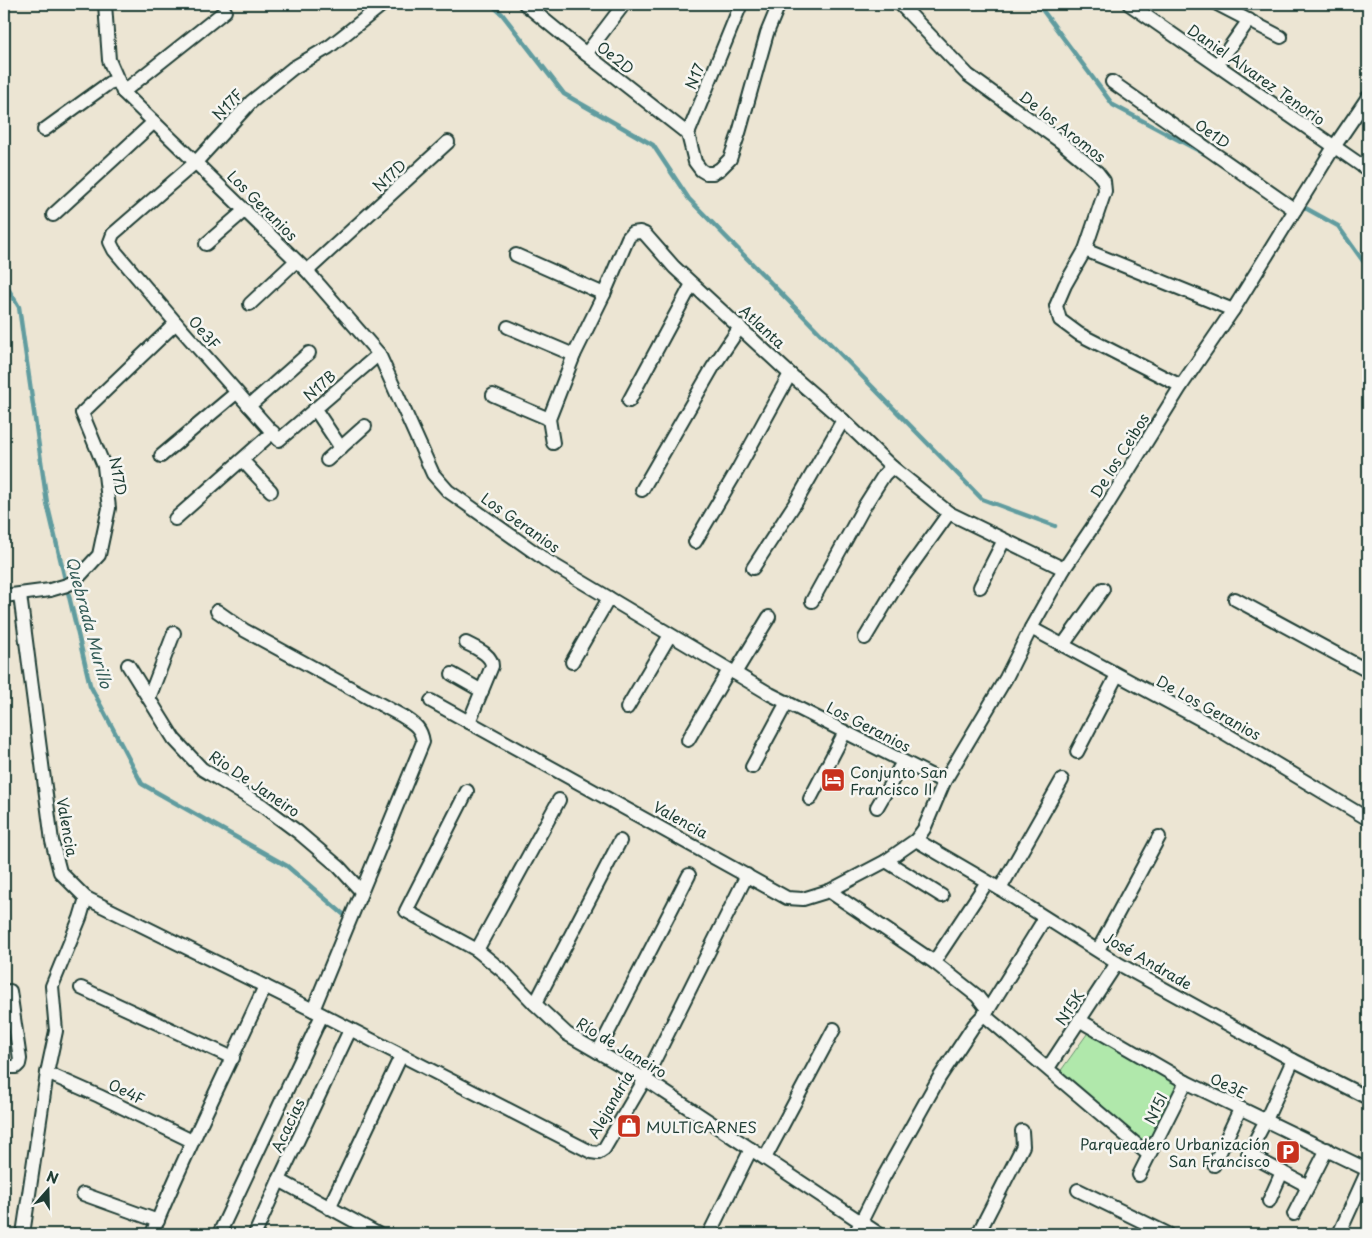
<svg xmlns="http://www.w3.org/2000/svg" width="1372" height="1238" viewBox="0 0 1372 1238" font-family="'Playpen Sans',sans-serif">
  <rect width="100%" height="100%" fill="#ece5d3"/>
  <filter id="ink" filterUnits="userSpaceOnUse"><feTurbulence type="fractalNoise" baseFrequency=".02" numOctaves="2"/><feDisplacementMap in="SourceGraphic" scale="10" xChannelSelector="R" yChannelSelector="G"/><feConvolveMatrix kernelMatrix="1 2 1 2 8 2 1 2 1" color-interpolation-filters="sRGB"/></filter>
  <g filter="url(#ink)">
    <!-- green -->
    <polygon fill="#b0e8ab" stroke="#689270" points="1092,1027 1186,1082 1149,1155 1057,1076"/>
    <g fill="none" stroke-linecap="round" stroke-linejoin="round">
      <!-- stream -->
      <g stroke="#609c9f" stroke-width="4.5">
        <polyline points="491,4 502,14 564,94 653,145 689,199 982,499 1055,526"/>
        <polyline points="1038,4 1113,105 1205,154"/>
        <polyline points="1300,205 1338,226 1363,261"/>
        <polyline points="4,282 19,307 47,503 90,685 142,784 287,866 343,914"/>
      </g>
      <defs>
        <g id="minor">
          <polyline points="105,4 109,60 123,92 307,271 379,354 433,474 448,491 547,561 770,694 944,782"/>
          <polyline points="525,4 586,54 688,134"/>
          <polyline points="741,4 688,134 695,162 701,170 706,173 713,173 720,169 730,159 739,133 767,33 779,4"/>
          <polyline points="900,4 968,75 1061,142 1097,172 1104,181 1105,191 1085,250 1065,285 1056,306 1060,320 1079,334 1181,386"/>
          <polyline points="1129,4 1368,170"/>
          <polyline points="1217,4 1281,37"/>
          <polyline points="586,54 624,4"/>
          <polyline points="1217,65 1249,20"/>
          <polyline points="1112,82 1295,210"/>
          <polyline points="123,92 225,11"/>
          <polyline points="44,130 109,83 118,80"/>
          <polyline points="53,215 154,122"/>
          <polyline points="206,244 245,210"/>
          <polyline points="1085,250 1233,310"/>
          <polyline points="516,255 604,294"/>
          <polyline points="307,271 448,142"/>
          <polyline points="250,304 296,261"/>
          <polyline points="508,327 574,355"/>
          <polyline points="379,354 279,440 176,323 114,250 110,242 113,234 196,162 251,102 293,68 329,47 382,5"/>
          <polyline points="493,395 549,419"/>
          <polyline points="629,401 692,284"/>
          <polyline points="249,406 309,353"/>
          <polyline points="315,409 341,448"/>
          <polyline points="553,443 549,419 574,355 604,294 628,238 632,233 640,232 645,234 674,267 790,374 843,420 892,467 949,513 1064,569"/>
          <polyline points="161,456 236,393"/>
          <polyline points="242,460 271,491"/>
          <polyline points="327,460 365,426"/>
          <polyline points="642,490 713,367 740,327"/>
          <polyline points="175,519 273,432"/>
          <polyline points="695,542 738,469 790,374"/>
          <polyline points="753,568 796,502 843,420"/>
          <polyline points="980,587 1004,540"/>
          <polyline points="20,595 52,841 60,872 86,898 313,1010 591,1152 598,1153 604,1149 645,1079 747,875"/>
          <polyline points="4,596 50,590 67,585 75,581 99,555 109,508 104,466 82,413 176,323"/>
          <polyline points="1235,599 1368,671"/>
          <polyline points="812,601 865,505 884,475 892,467"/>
          <path d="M217 611 244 630 402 716C414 724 421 727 423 742L313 1010"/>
          <polyline points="1031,628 1211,725 1368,819"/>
          <polyline points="865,638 895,588 949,513"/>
          <path d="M466 643C475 648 492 654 492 666L469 722"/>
          <polyline points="1063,645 1103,589"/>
          <polyline points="572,662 609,598"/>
          <polyline points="128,665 174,739 202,769 263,806 298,832 339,867 361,891"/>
          <polyline points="735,673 769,617"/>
          <polyline points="452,674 482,691"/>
          <polyline points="149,698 174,633"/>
          <polyline points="431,701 787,898 803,899 829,891 886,861 916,840 924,829 944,782 1006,678 1031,628 1064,569 1104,510 1181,386 1233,310 1334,147 1368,97"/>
          <polyline points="627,708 670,635"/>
          <polyline points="688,740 729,670"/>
          <polyline points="1077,752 1117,675"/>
          <polyline points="752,767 787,702"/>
          <polyline points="467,791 406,911 477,950 504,972 535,1004 567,1034 645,1079 879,1234"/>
          <polyline points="810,799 845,732"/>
          <polyline points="877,807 903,762"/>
          <polyline points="916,840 1000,889 1117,963 1293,1060 1368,1098"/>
          <polyline points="886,861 942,896"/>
          <polyline points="1000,889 1062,780"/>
          <polyline points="829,891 934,962 977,996 988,1010"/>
          <polyline points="477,950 559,800"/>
          <polyline points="1098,950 1159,837"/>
          <polyline points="934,962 987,882"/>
          <polyline points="81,988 233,1058"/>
          <polyline points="535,1004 620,841"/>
          <polyline points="984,1015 1149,1155"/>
          <polyline points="1079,1020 1186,1082 1368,1170 1339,1234"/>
          <polyline points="598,1052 689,875"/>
          <polyline points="1293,1060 1266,1120 1248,1154 1308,1186"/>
          <polyline points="4,1067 16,1067 19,1064 20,1059 10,991"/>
          <polyline points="1048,1068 1117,963"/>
          <polyline points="47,1073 99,1096 192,1141"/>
          <polyline points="765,1158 834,1029"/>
          <polyline points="1214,1165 1240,1109"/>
          <polyline points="1139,1175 1186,1082"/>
          <polyline points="279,1180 378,1234"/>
          <polyline points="1078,1190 1168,1234"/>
          <polyline points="83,1194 158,1221"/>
          <polyline points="1269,1201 1282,1172"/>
          <polyline points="329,1208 401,1056"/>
          <polyline points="1294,1214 1327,1149"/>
          <polyline points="23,1234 47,1073 56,1031 52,986 80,918 86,898"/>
          <path d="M152 1234C186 1150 228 1069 265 986"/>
          <polyline points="219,1234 322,1015"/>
          <polyline points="255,1234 279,1180 350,1030"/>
          <polyline points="709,1234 751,1149"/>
          <polyline points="855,1234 883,1178 939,1078 974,1025 988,1010 1045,918"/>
          <polyline points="978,1234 1023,1146 1022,1131"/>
        </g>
      </defs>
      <!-- minor casing -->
      <use href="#minor" stroke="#1f3d34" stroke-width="16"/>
      <!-- minor -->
      <use href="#minor" stroke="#f6f6f2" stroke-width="12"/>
    </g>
  </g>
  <!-- icons -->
  <defs>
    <symbol id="hotel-square" viewBox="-11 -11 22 22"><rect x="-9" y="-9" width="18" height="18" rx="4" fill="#c8321e" stroke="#f6f6f2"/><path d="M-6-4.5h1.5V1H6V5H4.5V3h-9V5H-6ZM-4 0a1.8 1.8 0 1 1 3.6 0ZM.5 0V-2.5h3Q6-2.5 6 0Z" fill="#fff"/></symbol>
    <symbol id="shop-square" viewBox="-11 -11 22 22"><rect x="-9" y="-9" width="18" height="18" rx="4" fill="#c8321e" stroke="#f6f6f2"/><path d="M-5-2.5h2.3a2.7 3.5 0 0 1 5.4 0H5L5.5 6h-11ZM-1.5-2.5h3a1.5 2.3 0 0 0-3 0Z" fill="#fff"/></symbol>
    <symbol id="parking-square" viewBox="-11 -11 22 22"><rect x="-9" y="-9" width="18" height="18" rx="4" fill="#c8321e" stroke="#f6f6f2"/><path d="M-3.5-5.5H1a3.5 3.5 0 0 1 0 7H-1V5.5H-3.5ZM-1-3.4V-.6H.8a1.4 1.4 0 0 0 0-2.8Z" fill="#fff"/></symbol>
  </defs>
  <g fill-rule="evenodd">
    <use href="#hotel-square" x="819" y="766" width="28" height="28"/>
    <use href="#shop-square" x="615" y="1112" width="28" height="28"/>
    <use href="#parking-square" x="1274" y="1138" width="28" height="28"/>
  </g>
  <g text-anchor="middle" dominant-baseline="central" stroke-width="5" stroke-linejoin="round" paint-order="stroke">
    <!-- street labels -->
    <g font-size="15" fill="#1f3d34" stroke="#f6f6f2">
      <text transform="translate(616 57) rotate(38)">Oe2D</text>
      <text transform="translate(1257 74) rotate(35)">Daniel Alvarez Tenorio</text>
      <text transform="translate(694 76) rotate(-68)">N17</text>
      <text transform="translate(227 104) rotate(-46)">N17F</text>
      <text transform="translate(1063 126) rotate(38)">De los Aromos</text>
      <text transform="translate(1213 133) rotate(35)">Oe1D</text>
      <text transform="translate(389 175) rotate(-43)">N17D</text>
      <text transform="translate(263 205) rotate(45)">Los Geranios</text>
      <text transform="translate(763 326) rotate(43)">Atlanta</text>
      <text transform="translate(205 332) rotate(49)">Oe3F</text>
      <text transform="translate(319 385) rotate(-41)">N17B</text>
      <text transform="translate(1119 455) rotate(-58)">De los Ceibos</text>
      <text transform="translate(119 476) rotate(79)">N17D</text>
      <text transform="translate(521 522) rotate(35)">Los Geranios</text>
      <text transform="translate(1209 707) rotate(29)">De Los Geranios</text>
      <text transform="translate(869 726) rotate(27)">Los Geranios</text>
      <text transform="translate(255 783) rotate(34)">Rio De Janeiro</text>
      <text transform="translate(681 819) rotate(29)">Valencia</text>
      <text transform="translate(68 827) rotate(80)">Valencia</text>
      <text transform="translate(1148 960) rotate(30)">José Andrade</text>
      <text transform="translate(1069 1007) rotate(-57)">N15K</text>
      <text transform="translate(622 1047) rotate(31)">Río de Janeiro</text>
      <text transform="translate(1229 1085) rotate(26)">Oe3E</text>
      <text transform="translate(127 1091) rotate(26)">Oe4F</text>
      <text transform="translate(610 1104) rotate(-60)">Alejandría</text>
      <text transform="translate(1155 1108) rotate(-64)">N15I</text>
      <text transform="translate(287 1125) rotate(-65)">Acacias</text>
    </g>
    <!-- poi labels -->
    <g font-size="15" fill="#1f3d34" stroke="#f6f6f2" text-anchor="start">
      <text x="850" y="771">Conjunto San<tspan x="850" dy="17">Francisco II</tspan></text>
      <text x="646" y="1126">MULTICARNES</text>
      <text x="1270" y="1143" text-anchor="end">Parqueadero Urbanización<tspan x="1270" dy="17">San Francisco</tspan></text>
    </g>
    <!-- water labels -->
    <g font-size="16" font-style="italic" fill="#355d58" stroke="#f6f6f2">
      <text transform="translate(90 622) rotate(75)">Quebrada Murillo</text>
    </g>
  </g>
  <!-- margin -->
  <rect width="1372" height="1238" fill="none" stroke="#f6f6f2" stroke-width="20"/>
  <rect x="10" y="10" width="1352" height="1218" fill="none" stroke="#1f3d34" stroke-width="2" filter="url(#ink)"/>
  <!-- north arrow -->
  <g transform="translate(48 1190) rotate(20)" stroke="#f6f6f2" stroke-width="4" paint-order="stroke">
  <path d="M0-4L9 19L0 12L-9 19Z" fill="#1f3d34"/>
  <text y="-8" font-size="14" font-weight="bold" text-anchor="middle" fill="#1f3d34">N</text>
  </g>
</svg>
